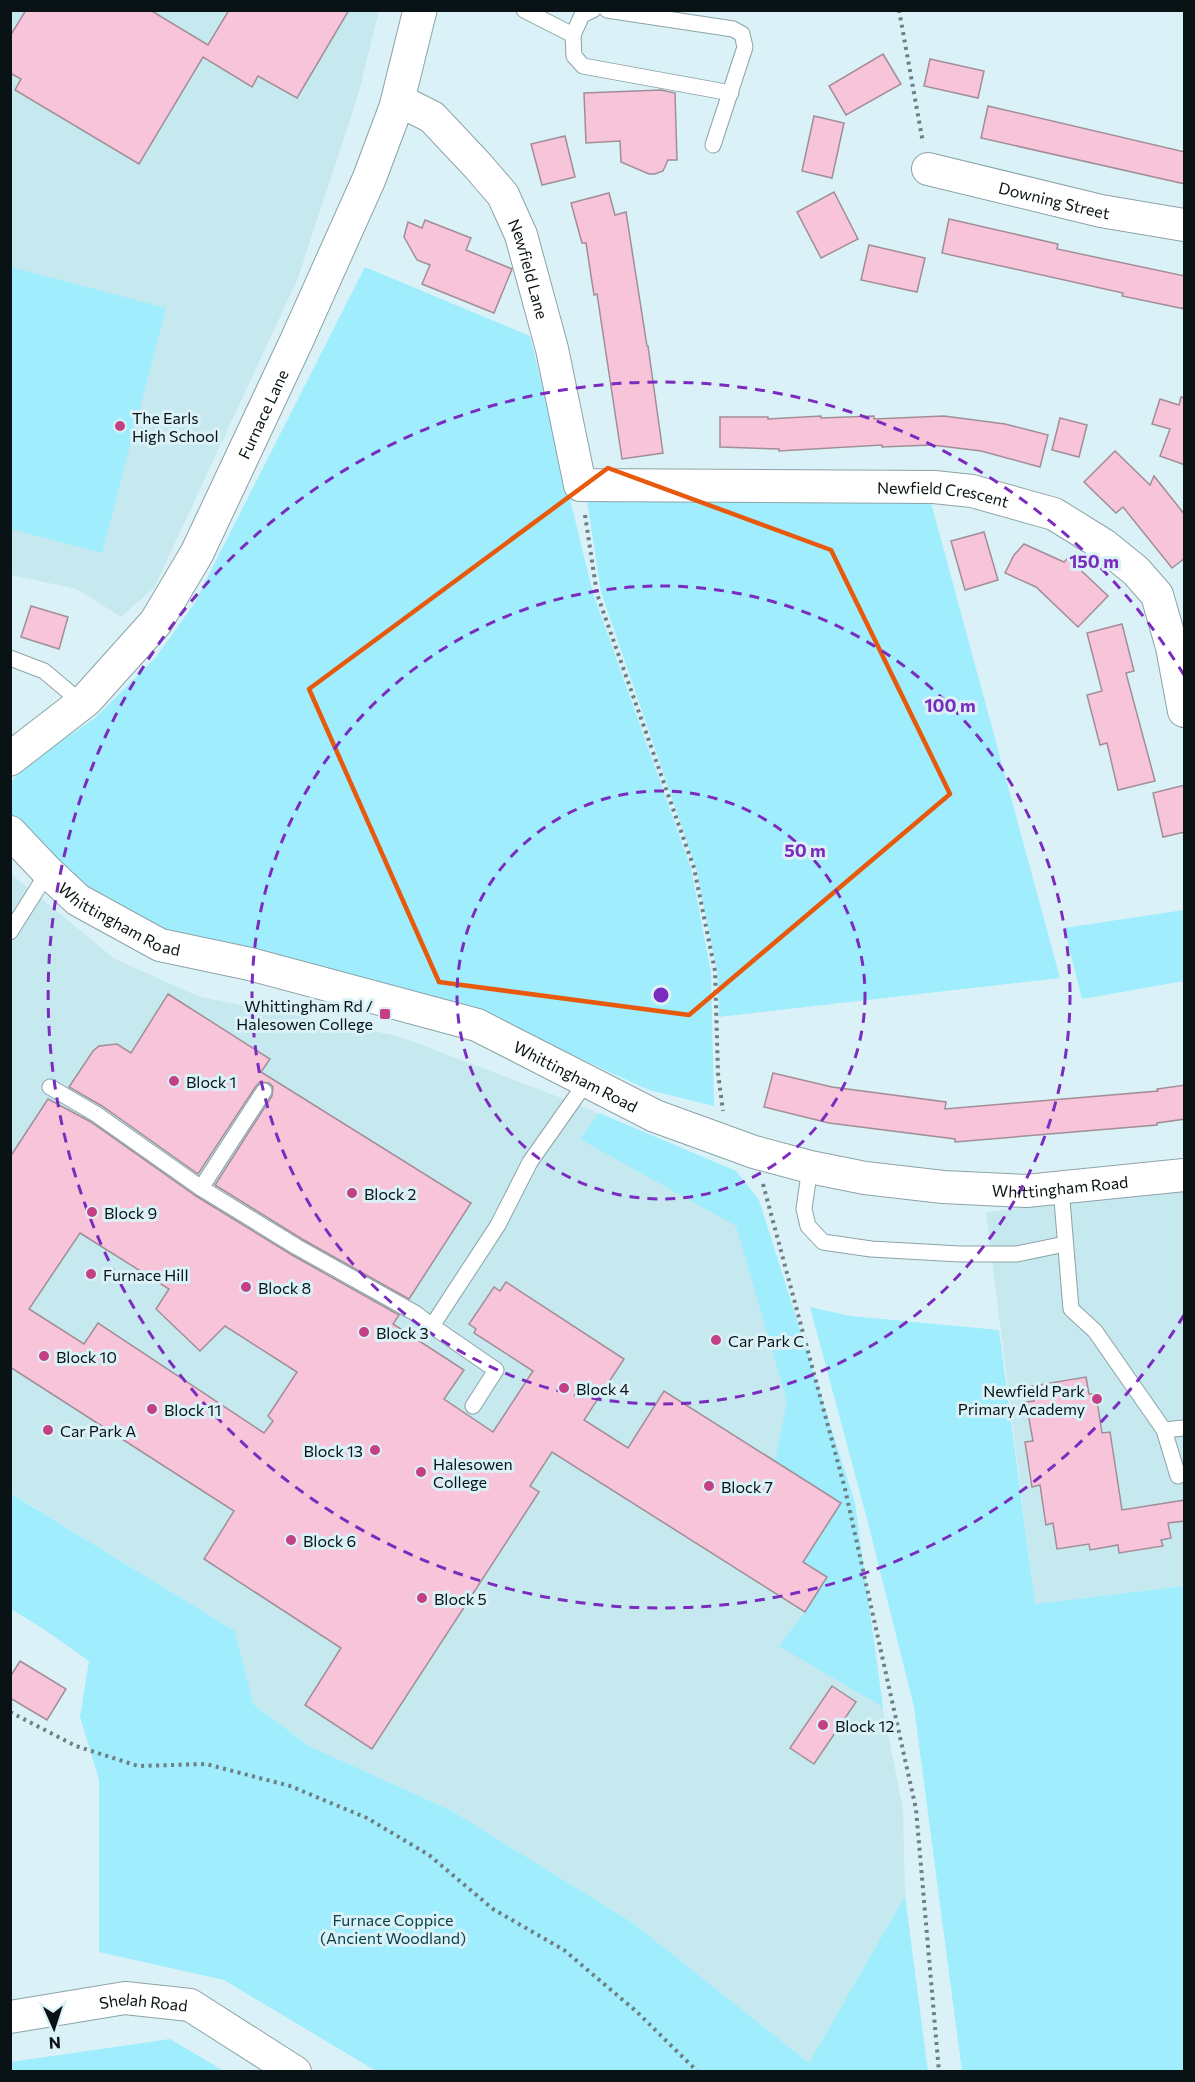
<svg xmlns="http://www.w3.org/2000/svg" width="1195" height="2082" viewBox="0 0 1195 2082" font-family="Commissioner,sans-serif">
  <rect width="100%" height="100%" fill="#daf2f7"/>
  <!-- built -->
  <g fill="#c6e8ef">
    <polygon points="11,11 379,11 359,92 298,278 154,588 121,617 77,589 11,575"/>
    <polygon points="10,873 115,959 200,997 398,1036 572,1102 736,1171 823,1451 842,1503 903,1809 905,1896 809,2063 633,1923 452,1811 309,1746 254,1705 235,1631 11,1493"/>
    <polygon points="1184,1190 1184,1586 1035,1604 986,1212"/>
  </g>
  <!-- green -->
  <g fill="#9fedfd">
    <polygon points="11,267 166,308 102,553 11,529"/>
    <polygon points="365,267 530,336 593,593 691,868 711,972 714,1106 649,1090 476,1011 167,931 82,889 11,817 10,785 20,769 95,718 156,657 194,604"/>
    <polygon points="586,494 930,499 1060,978 719,1017 717,971 696,868 601,592"/>
    <polygon points="1184,910 1184,981 1082,999 1064,928"/>
    <polygon points="599,1113 736,1171 759,1200 855,1503 883,1707 779,1646 805,1612 827,1577 801,1561 840,1504 775,1462 787,1401 736,1226 580,1139"/>
    <polygon points="810,1307 850,1316 999,1330 1035,1604 1184,1586 1184,2071 962,2071 914,1707 867,1519"/>
    <polygon points="10,1493 235,1631 254,1705 309,1746 452,1811 633,1923 809,2063 905,1896 928,2071 376,2071 224,1980 99,1952 99,1780 80,1717 89,1661 42,1628 11,1609"/>
    <polygon points="170,2039 224,2071 11,2071 11,2062"/>
  </g>
  <!-- building -->
  <g fill="#f7c4d9" stroke="#a28e96" stroke-width="1.5" fill-rule="evenodd">
    <polygon points="26,10 150,10 208,45 229,10 349,10 297,98 258,76 252,87 203,57 139,164 15,90 21,79 10,73 10,36"/>
    <polygon points="883,54 901,84 846,115 829,86"/>
    <polygon points="930,59 984,71 978,98 924,86"/>
    <polygon points="661,90 675,93 677,160 668,160 663,171 655,174 649,174 621,162 620,141 586,143 584,93"/>
    <polygon points="988,106 1185,152 1185,184 981,138"/>
    <polygon points="814,116 844,123 832,178 802,171"/>
    <polygon points="565,136 575,177 542,185 531,144"/>
    <polygon points="834,192 858,239 821,258 797,212"/>
    <polygon points="609,193 615,215 626,212 647,346 648,346 663,453 622,459 597,294 594,295 586,243 582,243 571,203"/>
    <polygon points="949,219 1058,244 1057,249 1185,276 1185,309 1122,296 1123,293 942,253"/>
    <polygon points="425,220 471,238 466,250 512,269 494,313 422,284 430,265 417,260 404,237 408,222 422,228"/>
    <polygon points="869,245 925,258 917,292 861,280"/>
    <polygon points="1181,397 1185,398 1185,465 1160,456 1170,429 1152,424 1160,399 1179,405"/>
    <polygon points="821,416 821,418 874,416 874,419 944,416 1005,424 1048,435 1040,467 981,451 932,445 882,447 882,445 779,451 779,449 720,447 720,417 768,417 768,419"/>
    <polygon points="1060,418 1087,425 1079,457 1052,450"/>
    <polygon points="1115,451 1150,485 1154,476 1185,515 1185,558 1172,568 1123,507 1116,513 1084,482"/>
    <polygon points="984,532 998,580 965,590 951,541"/>
    <polygon points="1024,544 1064,562 1068,558 1108,596 1078,627 1036,587 1005,573 1014,555"/>
    <polygon points="31,606 68,617 59,649 21,637"/>
    <polygon points="1122,624 1134,671 1126,673 1155,781 1118,790 1107,743 1100,745 1087,695 1102,691 1087,633"/>
    <polygon points="1185,785 1185,832 1163,837 1153,793"/>
    <polygon points="168,994 270,1059 261,1072 471,1203 409,1299 302,1239 215,1185 272,1096 273,1087 269,1083 260,1082 256,1086 198,1174 102,1106 69,1087 93,1051 99,1046 117,1044 131,1053"/>
    <polygon points="773,1073 832,1087 946,1102 945,1109 1158,1091 1157,1089 1185,1085 1185,1119 1157,1123 1157,1125 955,1142 955,1139 829,1123 764,1107"/>
    <path d="M48 1099 91 1122 196 1196 292 1255 399 1315 393 1324 464 1370 444 1399 493 1432 533 1371 474 1333 476 1329 469 1324 494 1287 500 1291 506 1282 624 1359 584 1420 628 1448 664 1391 841 1503 803 1562 827 1577 805 1612 552 1452 530 1486 539 1492 372 1749 305 1705 341 1648 204 1559 234 1511 10 1367V1157ZM80 1233 169 1289 156 1309 200 1351 225 1326 297 1372 268 1416 273 1421 264 1433 98 1323 84 1344 29 1309Z"/>
    <polygon points="1086,1377 1089,1394 1096,1394 1102,1433 1110,1432 1122,1510 1185,1500 1185,1521 1168,1523 1171,1538 1161,1540 1163,1546 1119,1553 1118,1545 1090,1550 1089,1544 1057,1549 1053,1523 1046,1525 1040,1485 1032,1487 1025,1442 1033,1441 1026,1402 1034,1401 1032,1386"/>
    <polygon points="20,1661 66,1689 47,1720 10,1698 10,1677"/>
    <polygon points="832,1686 856,1702 814,1764 790,1748"/>
  </g>
  <g fill="none" stroke-linecap="round" stroke-linejoin="round">
    <defs>
      <g id="service">
        <polyline points="524,10 573,35 582,15 593,10"/>
        <polyline points="607,10 733,29 742,34 745,47 713,145"/>
        <polyline points="573,35 574,56 583,66 731,93"/>
        <polyline points="10,658 44,671 82,703"/>
        <polyline points="10,932 48,872"/>
        <polyline points="50,1087 96,1114 201,1188 264,1091"/>
        <polyline points="810,1167 804,1209 808,1226 823,1242 871,1249 960,1254 1017,1254 1065,1244"/>
        <polyline points="201,1188 297,1247 415,1313 432,1326"/>
        <polyline points="1061,1188 1071,1309 1095,1331 1164,1430 1178,1476"/>
        <polyline points="473,1406 496,1370 432,1326 498,1225 530,1162 587,1081"/>
        <polyline points="1164,1430 1184,1428"/>
      </g>
      <g id="minor">
        <path id="s1" d="M398 100 432 117 478 166 503 195 521 235 552 349 580 485 934 487 972 491 1054 514 1104 545 1136 571 1157 595 1172 647 1184 711"/>
        <path id="s2" d="M928 169 1101 211 1184 225"/>
        <path id="s3" d="M10 832 48 872 78 900 160 945 250 964 477 1025 655 1116 754 1152 810 1167 865 1178 943 1187 1026 1191 1184 1175"/>
        <path id="s4" d="M10 2017 125 1998 190 2005 295 2072"/>
      </g>
      <g id="tertiary">
        <path id="s5" d="M10 759 86 700 156 622 197 553 296 342 369 179 396 107 420 10"/>
      </g>
    </defs>
    <!-- service casing -->
    <use href="#service" stroke="#8ca3a8" stroke-width="17"/>
    <!-- minor casing -->
    <use href="#minor" stroke="#8ca3a8" stroke-width="34"/>
    <!-- tertiary casing -->
    <use href="#tertiary" stroke="#8ca3a8" stroke-width="35"/>
    <!-- path -->
    <g stroke="#6e7e82" stroke-width="4" stroke-dasharray="3 4.5" stroke-linecap="butt">
      <polyline points="899,10 923,143"/>
      <polyline points="585,515 597,594 694,868 715,971 718,1073 723,1111"/>
      <polyline points="763,1184 845,1489 916,1809 939,2072"/>
      <polyline points="10,1712 76,1746 138,1766 206,1764 290,1786 367,1818 429,1855 493,1909 564,1950 637,2012 698,2072"/>
    </g>
    <!-- service -->
    <use href="#service" stroke="#fff" stroke-width="15"/>
    <!-- minor -->
    <use href="#minor" stroke="#fff" stroke-width="32"/>
    <!-- tertiary -->
    <use href="#tertiary" stroke="#fff" stroke-width="33"/>
  </g>
  <!-- marked area -->
  <path fill="none" stroke="#e8590c" stroke-width="4.5" stroke-linejoin="round" d="M608 468 831 550 950 794 689 1015 439 982 309 689Z"/>
  <!-- distance rings -->
  <g fill="none" stroke="#7b2cbf" stroke-width="3" stroke-dasharray="10 8">
    <circle cx="661" cy="995" r="204"/>
    <circle cx="661" cy="995" r="409"/>
    <path d="M1184 1315A613 613 0 1 1 1184 675"/>
  </g>
  <!-- markers -->
  <g fill="#c34084" stroke="#daf2f7" stroke-width="2">
    <circle cx="120" cy="426" r="6"/>
    <rect x="379" y="1008" width="12" height="12" rx="3"/>
    <circle cx="174" cy="1081" r="6"/>
    <circle cx="352" cy="1193" r="6"/>
    <circle cx="92" cy="1212" r="6"/>
    <circle cx="91" cy="1274" r="6"/>
    <circle cx="246" cy="1287" r="6"/>
    <circle cx="364" cy="1332" r="6"/>
    <circle cx="716" cy="1340" r="6"/>
    <circle cx="44" cy="1356" r="6"/>
    <circle cx="564" cy="1388" r="6"/>
    <circle cx="1097" cy="1399" r="6"/>
    <circle cx="152" cy="1409" r="6"/>
    <circle cx="48" cy="1430" r="6"/>
    <circle cx="375" cy="1450" r="6"/>
    <circle cx="421" cy="1472" r="6"/>
    <circle cx="709" cy="1486" r="6"/>
    <circle cx="291" cy="1540" r="6"/>
    <circle cx="422" cy="1598" r="6"/>
    <circle cx="823" cy="1725" r="6"/>
  </g>
  <g text-anchor="middle" dominant-baseline="central" stroke-width="6" stroke-linejoin="round" paint-order="stroke">
    <!-- street labels -->
    <g font-size="16" fill="#091214" stroke="#daf2f7">
      <text stroke="none"><textPath href="#s2" startOffset="130">Downing Street</textPath></text>
      <text stroke="none"><textPath href="#s1" startOffset="222">Newfield Lane</textPath></text>
      <text stroke="none"><textPath href="#s5" startOffset="435">Furnace Lane</textPath></text>
      <text stroke="none"><textPath href="#s1" startOffset="808">Newfield Crescent</textPath></text>
      <text stroke="none"><textPath href="#s3" startOffset="142">Whittingham Road</textPath></text>
      <text stroke="none"><textPath href="#s3" startOffset="628">Whittingham Road</textPath></text>
      <text stroke="none"><textPath href="#s3" startOffset="1132">Whittingham Road</textPath></text>
      <text stroke="none"><textPath href="#s4" startOffset="135">Shelah Road</textPath></text>
    </g>
    <!-- poi labels -->
    <g font-size="16" fill="#091214" stroke="#daf2f7" text-anchor="start">
      <text x="132" y="417">The Earls<tspan x="132" dy="18">High School</tspan></text>
      <text x="373" y="1005" text-anchor="end">Whittingham Rd /<tspan x="373" dy="18">Halesowen College</tspan></text>
      <text x="186" y="1081">Block 1</text>
      <text x="364" y="1193">Block 2</text>
      <text x="104" y="1212">Block 9</text>
      <text x="103" y="1274">Furnace Hill</text>
      <text x="258" y="1287">Block 8</text>
      <text x="376" y="1332">Block 3</text>
      <text x="728" y="1340">Car Park C</text>
      <text x="56" y="1356">Block 10</text>
      <text x="576" y="1388">Block 4</text>
      <text x="1085" y="1390" text-anchor="end">Newfield Park<tspan x="1085" dy="18">Primary Academy</tspan></text>
      <text x="164" y="1409">Block 11</text>
      <text x="60" y="1430">Car Park A</text>
      <text x="363" y="1450" text-anchor="end">Block 13</text>
      <text x="433" y="1463">Halesowen<tspan x="433" dy="18">College</tspan></text>
      <text x="721" y="1486">Block 7</text>
      <text x="303" y="1540">Block 6</text>
      <text x="434" y="1598">Block 5</text>
      <text x="835" y="1725">Block 12</text>
    </g>
    <!-- park labels -->
    <g font-size="16" fill="#0c414a" stroke="#daf2f7">
      <text x="393" y="1919">Furnace Coppice<tspan x="393" dy="18">(Ancient Woodland)</tspan></text>
    </g>
  </g>
  <circle cx="661" cy="995" r="9" fill="#7b2cbf" stroke="#daf2f7" stroke-width="3"/>
  <g font-size="18" text-anchor="middle" font-weight="bold" fill="#7b2cbf" stroke="#daf2f7" stroke-width="6" stroke-linejoin="round" paint-order="stroke">
    <text x="1094" y="568">150 m</text>
    <text x="950" y="712">100 m</text>
    <text x="805" y="857">50 m</text>
  </g>
  <!-- border -->
  <rect width="1195" height="2082" fill="none" stroke="#091214" stroke-width="24"/>
  <!-- north arrow -->
  <g transform="translate(54 2028) rotate(177)" stroke="#daf2f7" stroke-width="4.5" paint-order="stroke">
  <path d="M0-4.5L10 22L0 15L-10 22Z" fill="#091214"/>
  <text y="-9" font-size="16" font-weight="bold" text-anchor="middle" fill="#091214">N</text>
  </g>
</svg>
